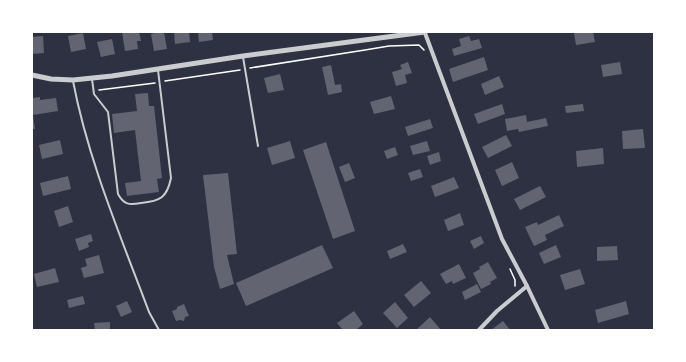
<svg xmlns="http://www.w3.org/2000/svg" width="686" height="362" viewBox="0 0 686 362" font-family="Montserrat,sans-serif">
  <rect width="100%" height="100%" fill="#2d3142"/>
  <!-- building -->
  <g fill="#626471">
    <polygon points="122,32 139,32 141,41 137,41 138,49 125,51"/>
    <polygon points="158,32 164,32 167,49 154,51 151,34"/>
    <polygon points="174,32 189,32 190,42 175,44"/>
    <polygon points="198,32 212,32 213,40 199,42"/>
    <polygon points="583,32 593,32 595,42 576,45 574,33"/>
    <polygon points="83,33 86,49 71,52 68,36"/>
    <polygon points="43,36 44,53 32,54 32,37"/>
    <polygon points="469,36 471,41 479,39 482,48 454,56 452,49 461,46 459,39"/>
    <polygon points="112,39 115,54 101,57 97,42"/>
    <polygon points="484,57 488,70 453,82 449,69"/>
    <polygon points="408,62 412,73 405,75 407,83 396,86 392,72 402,69 400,65"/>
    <polygon points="620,62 622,74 603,77 601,65"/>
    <polygon points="331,65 335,85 341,84 342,92 328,95 322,67"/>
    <polygon points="280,74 284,90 268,93 264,78"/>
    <polygon points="499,76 504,87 485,95 481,84"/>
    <polygon points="148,93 149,106 154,106 162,178 157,179 159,192 127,196 125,183 141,181 135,130 114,133 112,114 137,111 135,94"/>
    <polygon points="391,96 395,109 374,114 370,102"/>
    <polygon points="40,97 40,100 56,98 58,111 33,115 35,129 32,129 33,98"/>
    <polygon points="502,104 505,114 478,124 474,114"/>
    <polygon points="583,104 584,111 566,113 565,106"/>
    <polygon points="526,115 527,122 546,118 548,126 519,132 518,129 507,131 505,119"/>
    <polygon points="430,119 433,128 408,136 405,127"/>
    <polygon points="643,129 645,148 623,149 622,131"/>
    <polygon points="506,135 512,146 488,158 482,147"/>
    <polygon points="60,140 63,154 42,159 39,145"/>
    <polygon points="290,141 295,158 272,165 267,148"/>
    <polygon points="427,141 430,151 413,155 410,146"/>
    <polygon points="326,142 355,231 333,239 303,150"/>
    <polygon points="395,147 398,155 387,159 384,151"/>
    <polygon points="603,148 604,164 577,167 576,151"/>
    <polygon points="439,152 441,161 430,165 427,156"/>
    <polygon points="512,162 519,178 502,186 495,170"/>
    <polygon points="349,163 355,178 345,182 339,167"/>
    <polygon points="420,169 423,177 411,181 408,173"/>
    <polygon points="228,173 237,254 227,255 234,284 220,289 214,267 203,175"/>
    <polygon points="68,176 71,189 43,196 40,183"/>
    <polygon points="454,177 459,188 435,197 431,186"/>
    <polygon points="540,186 546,197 520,210 514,199"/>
    <polygon points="68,206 73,222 59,227 54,211"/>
    <polygon points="460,213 464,225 448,231 444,220"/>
    <polygon points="559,215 564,226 545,235 547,240 534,246 525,227 537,222 538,225"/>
    <polygon points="91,234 93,241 88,243 89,247 79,251 75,239"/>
    <polygon points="481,236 484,243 474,249 470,241"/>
    <polygon points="403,244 407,252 390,259 387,251"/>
    <polygon points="322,245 333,268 246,306 236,283"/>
    <polygon points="556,245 561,257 544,264 539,253"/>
    <polygon points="617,246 618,260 597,261 597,247"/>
    <polygon points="99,255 104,273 84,278 81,268 87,266 85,259"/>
    <polygon points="488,262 497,278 490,282 491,284 481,289 473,273 480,269 479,267"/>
    <polygon points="459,264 466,278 453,284 452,281 446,284 440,274"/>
    <polygon points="55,268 59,282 37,287 34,274"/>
    <polygon points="580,269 585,284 565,290 560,275"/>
    <polygon points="421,281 431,293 414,307 404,295"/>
    <polygon points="477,284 481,292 465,300 462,292"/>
    <polygon points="83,296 85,304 69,308 67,300"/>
    <polygon points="127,301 132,312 121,317 116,306"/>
    <polygon points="626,301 629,314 598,323 595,310"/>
    <polygon points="395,302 408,318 397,328 383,313"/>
    <polygon points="184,304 189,316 185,317 184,321 180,320 176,321 172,311 177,309 177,307"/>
    <polygon points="354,311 363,324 356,330 343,330 337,323"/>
    <polygon points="430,317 441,330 418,330 417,329"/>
    <polygon points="503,321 510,330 491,330"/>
    <polygon points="110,322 110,330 95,330 94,323"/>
  </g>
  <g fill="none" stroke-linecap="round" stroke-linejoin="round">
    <!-- path -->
    <g stroke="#fff" stroke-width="1.5">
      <polyline points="250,68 365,50 389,46 419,45 424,50"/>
      <polyline points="165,81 240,70"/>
      <polyline points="99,90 155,83"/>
      <polyline points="510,269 515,280 515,286"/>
    </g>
    <!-- service -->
    <g stroke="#caccd0" stroke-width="2">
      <polyline points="243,57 258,146"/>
      <path d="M92 79 94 94 108 112 118 194C124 205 129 205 141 203 160 201 167 198 171 178L158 70"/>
      <path d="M73 81C88 160 121 237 149 312L159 330"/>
    </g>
    <!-- minor -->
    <g stroke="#caccd0" stroke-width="4">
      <polyline points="425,33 502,239 527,286 548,330"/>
      <polyline points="479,330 497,311 527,286"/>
    </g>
    <!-- tertiary -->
    <polyline stroke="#caccd0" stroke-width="5" points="32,75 51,79 73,80 112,76 243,56 425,32"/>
  </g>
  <!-- border -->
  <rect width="686" height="362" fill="none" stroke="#ffffff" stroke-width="66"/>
</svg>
